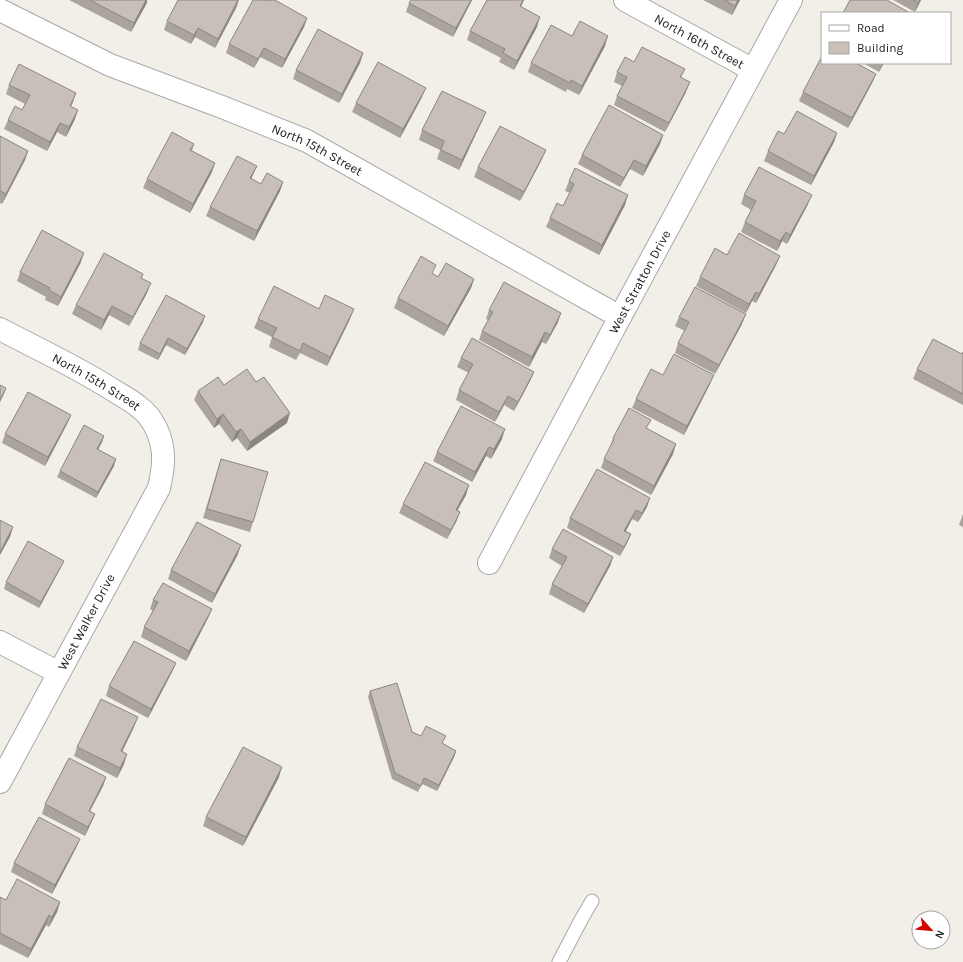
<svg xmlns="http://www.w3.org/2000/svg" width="963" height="962" viewBox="0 0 963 962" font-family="Karla,sans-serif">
  <rect width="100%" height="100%" fill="#f2efe9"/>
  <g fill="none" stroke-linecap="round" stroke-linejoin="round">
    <defs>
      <polyline id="service" points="559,962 582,918 592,901"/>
      <g id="minor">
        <path id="s1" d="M625 0 753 70"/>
        <path id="s2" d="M0 10 110 65 222 107 307 141 620 317"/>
        <path id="s3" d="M0 329C38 349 77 367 113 390 122 396 131 400 139 407 146 412 152 420 156 428 166 449 164 466 159 488L0 782"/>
        <path id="s4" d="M489 563 620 317 791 0"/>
        <polyline points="0,642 59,673"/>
      </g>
    </defs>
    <!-- service casing -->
    <use href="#service" stroke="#a9a9a9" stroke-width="15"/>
    <!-- minor casing -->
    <use href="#minor" stroke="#a9a9a9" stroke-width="24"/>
    <!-- service -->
    <use href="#service" stroke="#fff" stroke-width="13"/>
    <!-- minor -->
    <use href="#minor" stroke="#fff" stroke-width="22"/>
  </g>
  <!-- wall -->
  <g fill="#aba49e">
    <polygon points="69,0 147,0 131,32"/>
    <polygon points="239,0 236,8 215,48 195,37 191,44 164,30 167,21"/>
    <polygon points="472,0 453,37 406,12 409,3"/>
    <polygon points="487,0 524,0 521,7 537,27 514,70 499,62 501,58 467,40 470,31"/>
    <polygon points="703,0 740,0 732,15"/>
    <polygon points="893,0 921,0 915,12"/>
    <polygon points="307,18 304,27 282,68 260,57 254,68 226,53 229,44"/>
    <polygon points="572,36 605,46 579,95 567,89 566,92 528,72 531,63"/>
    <polygon points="363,53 360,63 339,103 293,79 296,70"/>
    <polygon points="634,62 685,69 681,78 686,92 665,132 614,105 617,96 622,86 614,82 617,72"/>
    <polygon points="863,63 884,63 879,72"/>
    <polygon points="876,74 872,83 848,128 799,101 803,92"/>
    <polygon points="9,85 73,102 71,106 75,119 66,137 57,132 47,151 4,129 8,120 22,110 25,104 6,94"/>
    <polygon points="422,97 400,138 352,112 356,103"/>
    <polygon points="486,112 482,121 459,170 437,159 440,150 419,140 422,130"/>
    <polygon points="837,133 834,142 811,185 764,161 768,151 784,134"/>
    <polygon points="663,135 660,144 643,176 630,169 620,187 578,164 582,155"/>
    <polygon points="0,136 28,151 25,160 2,204 0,203"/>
    <polygon points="194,144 192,151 212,172 190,213 143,188 147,179"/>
    <polygon points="542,159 520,201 474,177 478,167"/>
    <polygon points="257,166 251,178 261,184 283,182 280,191 254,241 206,216 210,207"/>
    <polygon points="569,181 625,205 599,255 546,227 550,218 563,206 570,193 565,191"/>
    <polygon points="744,195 808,204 787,244 782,241 777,251 741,232 745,222 751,210 741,204"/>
    <polygon points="727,255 780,256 776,265 756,303 752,301 746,313 696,286 700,277"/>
    <polygon points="81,262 58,306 45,300 46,297 17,281 20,272"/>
    <polygon points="143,274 142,278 147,293 129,326 109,315 101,330 72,314 76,305"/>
    <polygon points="433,274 438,277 474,279 471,288 444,336 394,308 398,298"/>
    <polygon points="319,309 350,319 327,366 300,353 296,360 269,347 272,337 254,328 258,319"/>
    <polygon points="489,310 558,322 546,344 542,342 529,367 479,340 482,331 488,320 486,319"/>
    <polygon points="679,317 742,324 715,374 675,353 678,343 685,331 675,326"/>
    <polygon points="203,322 185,355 166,345 158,360 138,350 140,343"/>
    <polygon points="963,352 963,405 913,379 917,369 962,354"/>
    <polygon points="461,358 534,372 530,381 514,411 504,405 495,422 456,400 459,390 469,373 457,367"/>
    <polygon points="663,375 710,384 684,435 632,408 636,399"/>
    <polygon points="224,385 287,423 247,451 237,438 232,442 219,424 214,428 194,400 198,391"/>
    <polygon points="71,415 67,424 45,466 2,443 5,434"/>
    <polygon points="648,429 673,454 651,495 601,468 604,459 610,448 613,438"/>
    <polygon points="104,436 102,442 98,450 114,466 96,498 57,477 60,471"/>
    <polygon points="502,439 491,459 486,456 472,482 433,461 437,452"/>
    <polygon points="221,459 253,522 250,532 203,518 218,468"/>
    <polygon points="466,495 457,511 460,512 456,522 447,539 399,513 403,504"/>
    <polygon points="647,507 638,522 632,519 626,531 631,534 627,543 620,556 567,528 570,518"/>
    <polygon points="963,514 963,527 959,525"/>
    <polygon points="552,549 613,557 610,566 584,613 549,594 552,584 562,566 549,558"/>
    <polygon points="238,554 212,603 168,579 171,570"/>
    <polygon points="61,567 39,608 4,589 6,582"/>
    <polygon points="153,600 212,609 208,618 186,661 141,637 144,627 153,611 150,609"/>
    <polygon points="176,663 172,672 148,718 106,696 109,686"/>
    <polygon points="370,691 412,732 421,736 443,744 456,751 454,757 437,791 422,784 418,792 392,779 368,697"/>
    <polygon points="134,727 122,752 124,764 117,778 74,756 77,747"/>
    <polygon points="106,777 103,786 90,811 95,814 91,823 85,836 42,814 45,804"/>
    <polygon points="279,777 243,846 203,826 206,817"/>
    <polygon points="80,839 76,848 52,894 11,872 14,863"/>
    <polygon points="0,897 6,900 60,902 57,912 49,927 46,925 28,958 0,944"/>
  </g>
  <!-- shaded-wall -->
  <g fill="#8b8681">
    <polygon points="146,0 147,0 147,3 131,32 134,23"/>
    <polygon points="239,0 236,8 215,48 218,39"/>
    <polygon points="471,0 472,0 453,37 456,28"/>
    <polygon points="523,0 524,0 516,16 520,6"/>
    <polygon points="738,0 740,0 732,15 735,6"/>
    <polygon points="920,0 921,0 915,12 918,3"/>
    <polygon points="540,17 537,27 514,70 517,61"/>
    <polygon points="307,18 304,27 282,68 285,59"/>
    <polygon points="198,28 195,37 191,44 194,35"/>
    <polygon points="608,36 605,46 579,95 582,86"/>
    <polygon points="264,48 260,57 254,68 258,59"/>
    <polygon points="363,53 360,63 339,103 342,94"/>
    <polygon points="883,63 884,63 879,72"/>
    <polygon points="876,74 872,83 848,128 852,118"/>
    <polygon points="690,82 686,92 665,132 669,123"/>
    <polygon points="426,88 422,97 400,138 403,129"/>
    <polygon points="76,93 73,102 66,115 70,106"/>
    <polygon points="78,110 75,119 66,137 69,127"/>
    <polygon points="486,112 482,121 459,170 462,160"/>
    <polygon points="60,123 57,132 47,151 50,142"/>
    <polygon points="837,133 834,142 811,185 814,176"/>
    <polygon points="663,135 660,144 643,176 646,166"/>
    <polygon points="546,150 542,159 520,201 524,192"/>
    <polygon points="28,151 25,160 2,204 6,194"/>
    <polygon points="634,160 630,169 620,187 624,178"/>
    <polygon points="215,163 212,172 190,213 193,204"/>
    <polygon points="257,166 253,175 247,187 250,178"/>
    <polygon points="283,182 280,191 254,241 257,231"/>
    <polygon points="628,195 625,205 599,255 602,245"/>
    <polygon points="812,195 808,204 787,244 790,235"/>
    <polygon points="786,232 782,241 777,251 780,241"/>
    <polygon points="84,253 81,262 58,306 61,297"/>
    <polygon points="780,256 776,265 756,303 759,294"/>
    <polygon points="474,279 471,288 444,336 448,326"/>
    <polygon points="151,283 147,293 129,326 133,317"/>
    <polygon points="756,292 752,301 746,313 749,304"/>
    <polygon points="112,306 109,315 101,330 104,320"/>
    <polygon points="354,309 350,319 327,366 330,357"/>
    <polygon points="561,313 558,322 546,344 550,335"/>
    <polygon points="746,314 742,324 715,374 719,365"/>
    <polygon points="205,316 203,322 185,355 187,349"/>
    <polygon points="545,332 542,342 529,367 532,357"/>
    <polygon points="168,338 166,345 158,360 160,354"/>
    <polygon points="534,372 530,381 514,411 518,402"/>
    <polygon points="714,375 710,384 684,435 687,426"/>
    <polygon points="6,388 4,394 0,402 0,400"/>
    <polygon points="508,396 504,405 495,422 499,412"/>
    <polygon points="290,413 287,423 247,451 250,442"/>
    <polygon points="223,414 219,424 214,428 217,419"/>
    <polygon points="71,415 67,424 45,466 48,457"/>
    <polygon points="241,429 237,438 232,442 236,432"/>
    <polygon points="505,429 502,439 491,459 494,449"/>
    <polygon points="104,436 102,442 95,455 97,449"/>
    <polygon points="676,444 673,454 651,495 654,486"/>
    <polygon points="489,447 486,456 472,482 475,472"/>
    <polygon points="116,459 114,466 96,498 98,492"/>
    <polygon points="469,485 466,495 452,520 456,510"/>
    <polygon points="650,498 647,507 638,522 642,513"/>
    <polygon points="636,510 632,519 621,540 624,531"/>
    <polygon points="460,512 456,522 447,539 451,530"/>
    <polygon points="13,527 10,537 0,555 0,552"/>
    <polygon points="631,534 627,543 620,556 624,547"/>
    <polygon points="241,545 238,554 212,603 215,594"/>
    <polygon points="613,557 610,566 584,613 588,604"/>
    <polygon points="64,561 61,567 39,608 41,602"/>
    <polygon points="212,609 208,618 186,661 189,651"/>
    <polygon points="176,663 172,672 148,718 151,709"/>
    <polygon points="138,717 134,727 118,760 121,751"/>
    <polygon points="456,751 454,757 437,791 439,785"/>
    <polygon points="127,754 124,764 117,778 120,768"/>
    <polygon points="282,767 279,777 243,846 246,837"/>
    <polygon points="106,777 103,786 85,820 89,811"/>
    <polygon points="95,814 91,823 85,836 88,827"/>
    <polygon points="80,839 76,848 52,894 55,885"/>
    <polygon points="60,902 57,912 49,927 52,917"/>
    <polygon points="49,915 46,925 28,958 31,949"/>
  </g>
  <!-- building -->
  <g fill="#c7bfb8" stroke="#8b8681">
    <polygon points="90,0 146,0 134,23"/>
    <polygon points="178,0 238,0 218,39 198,28 194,35 167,21"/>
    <polygon points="253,0 265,0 267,1 268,0 275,0 307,18 285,59 264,48 258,59 229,44"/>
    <polygon points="411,0 471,0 456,28 409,3"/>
    <polygon points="487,0 523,0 520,6 540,17 517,61 503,53 505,49 470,31"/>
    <polygon points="724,0 738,0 735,6"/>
    <polygon points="850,0 887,0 910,13 843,13"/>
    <polygon points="913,0 920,0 918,3"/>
    <polygon points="580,21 608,36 582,86 571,80 570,83 531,63 551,25 572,36"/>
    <polygon points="318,29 363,53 342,94 296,70"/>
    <polygon points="642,47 685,69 680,77 690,82 669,123 617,96 627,77 617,72 625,57 634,62"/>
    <polygon points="822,56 822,63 856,63 876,74 852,118 803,92"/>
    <polygon points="378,62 426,88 403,129 356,103"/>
    <polygon points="19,64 76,93 70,106 78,110 69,127 60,123 50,142 8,120 15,106 22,110 30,95 9,85"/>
    <polygon points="442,91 486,112 462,160 441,150 444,141 422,130"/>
    <polygon points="609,105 663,135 646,166 634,160 624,178 582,155"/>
    <polygon points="797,111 837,133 814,176 768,151 778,131 784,134"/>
    <polygon points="500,126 546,150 524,192 478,167"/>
    <polygon points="172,132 194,144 190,150 215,163 193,204 147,179"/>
    <polygon points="0,136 28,151 6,194 0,191"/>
    <polygon points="237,156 257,166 250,178 261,184 267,173 283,182 257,231 210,207"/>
    <polygon points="759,167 812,195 790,235 786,232 780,241 745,222 756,201 744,195"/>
    <polygon points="575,168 628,195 602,245 550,218 557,203 563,206 574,184 569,181"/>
    <polygon points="42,230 84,253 61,297 49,290 50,288 20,272"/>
    <polygon points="739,233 780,256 759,294 756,292 749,304 700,277 715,248 727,255"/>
    <polygon points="104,253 143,274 141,278 151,283 133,317 112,306 104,320 76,305"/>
    <polygon points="421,256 436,265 432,273 438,277 446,263 474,279 448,326 398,298"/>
    <polygon points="504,282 561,313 550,335 545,332 532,357 482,331 493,312 489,310"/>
    <polygon points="274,286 319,309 325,295 354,309 330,357 303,343 300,351 272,337 277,328 258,319"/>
    <polygon points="695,287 746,314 719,365 678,343 689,322 679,317"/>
    <polygon points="166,295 205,316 187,349 168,338 160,354 140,343"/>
    <polygon points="472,338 534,372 518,402 508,396 499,412 459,390 473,364 461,358"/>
    <polygon points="933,339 962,354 963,352 963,394 917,369"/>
    <polygon points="674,354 714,375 687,426 636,399 651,369 663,375"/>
    <polygon points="247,369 256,382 264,377 290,413 250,442 241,429 236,432 223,414 217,419 198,391 218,377 224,385"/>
    <polygon points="0,385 6,388 0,400"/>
    <polygon points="28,392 71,415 48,457 5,434"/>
    <polygon points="461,406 505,429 494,449 489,447 475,472 437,452"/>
    <polygon points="629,408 651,420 646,428 676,444 654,486 604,459 614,439 613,438"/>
    <polygon points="84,425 104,436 97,449 116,459 98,492 60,471"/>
    <polygon points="221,459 268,472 253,522 207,509"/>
    <polygon points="425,462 469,485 456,510 460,512 451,530 403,504"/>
    <polygon points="597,469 650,498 642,513 636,510 624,531 631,534 624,547 570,518"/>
    <polygon points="0,520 13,527 0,552"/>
    <polygon points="197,522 241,545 215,594 171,570"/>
    <polygon points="563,529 613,557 588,604 552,584 567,557 552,549"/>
    <polygon points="28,541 64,561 41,602 6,582"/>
    <polygon points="163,583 212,609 189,651 144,627 158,602 153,600"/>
    <polygon points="134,641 176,663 151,709 109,686"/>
    <polygon points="397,683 412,732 421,736 426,726 446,736 442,743 456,751 439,785 424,778 421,786 395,773 370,691"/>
    <polygon points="101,699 138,717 121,751 127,754 120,768 77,747"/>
    <polygon points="243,747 282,767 246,837 206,817"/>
    <polygon points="69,758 106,777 89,811 95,814 88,827 45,804"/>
    <polygon points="39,817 80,839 55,885 14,863"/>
    <polygon points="17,879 60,902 52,917 49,915 31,949 0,933 0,897 6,900"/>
  </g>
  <g text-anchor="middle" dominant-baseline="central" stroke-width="3.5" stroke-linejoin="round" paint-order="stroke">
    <!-- street labels -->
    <g font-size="13" fill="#222" stroke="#fff">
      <text stroke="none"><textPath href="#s1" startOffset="85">North 16th Street</textPath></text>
      <text stroke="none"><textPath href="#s2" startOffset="347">North 15th Street</textPath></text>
      <text stroke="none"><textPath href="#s4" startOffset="319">West Stratton Drive</textPath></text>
      <text stroke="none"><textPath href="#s3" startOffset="110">North 15th Street</textPath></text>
      <text transform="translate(86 622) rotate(-62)">West Walker Drive</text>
    </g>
  </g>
  <!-- legend -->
  <rect x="821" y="12" width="130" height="52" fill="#ffffff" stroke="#a7a7a7"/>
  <rect x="829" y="25" width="20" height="6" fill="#ffffff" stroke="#a7a7a7"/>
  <text x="857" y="32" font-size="12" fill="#222222">Road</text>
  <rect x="829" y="42" width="20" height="12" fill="#c7bfb8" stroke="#a7a7a7"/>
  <text x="857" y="52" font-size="12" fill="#222222">Building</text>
  <!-- north arrow -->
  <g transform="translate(931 930) rotate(117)"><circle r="19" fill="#ffffff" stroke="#a7a7a7"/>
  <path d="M0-3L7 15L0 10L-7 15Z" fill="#d40000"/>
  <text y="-6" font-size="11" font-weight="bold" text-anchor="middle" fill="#222222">N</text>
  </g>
</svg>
